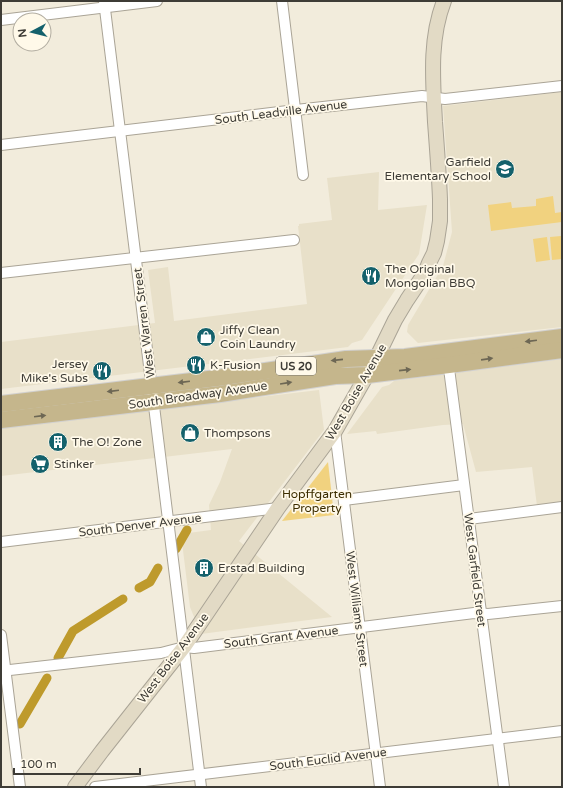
<svg xmlns="http://www.w3.org/2000/svg" width="563" height="788" viewBox="0 0 563 788" font-family="'Varela Round',sans-serif">
  <rect width="100%" height="100%" fill="#f2ecdc"/>
  <!-- built -->
  <g fill="#e8e0c9">
    <polygon points="562,92 562,327 418,343 407,332 408,325 443,266 452,232 443,106"/>
    <polygon points="379,172 378,210 427,205 419,254 362,340 352,343 348,347 1,389 1,342 155,323 148,270 168,267 174,321 307,304 298,226 299,226 299,224 332,220 327,178"/>
    <polygon points="562,359 562,502 537,506 532,467 476,472 463,424 443,425 377,434 376,431 347,434 382,387 389,385 394,381"/>
    <polygon points="319,390 324,430 239,541 332,617 201,634 190,607 181,534 211,530 209,505 220,482 232,449 1,476 1,428"/>
  </g>
  <!-- green -->
  <g fill="#f1d27f">
    <polygon points="553,196 555,213 562,212 562,222 491,231 488,205 511,202 512,208 536,206 536,199"/>
    <polygon points="561,236 562,259 552,260 550,237"/>
    <polygon points="547,237 550,260 536,262 533,239"/>
    <polygon points="328,462 334,515 282,521"/>
  </g>
  <g fill="none" stroke-linecap="round" stroke-linejoin="round">
    <!-- canal -->
    <g stroke="#be9a2c" stroke-width="9">
      <polyline points="176,549 187,530"/>
      <polyline points="139,588 150,582 158,568"/>
      <polyline points="58,658 73,631 123,599"/>
      <polyline points="20,724 47,678"/>
    </g>
    <defs>
      <g id="street">
        <polyline points="104,1 201,787"/>
        <polyline points="282,1 303,175"/>
        <polyline points="1,20 157,1"/>
        <polyline points="1,145 296,110 422,96 445,99 562,86"/>
        <polyline points="1,273 294,240"/>
        <polyline points="448,361 504,787"/>
        <polyline points="335,431 380,787"/>
        <polyline points="344,500 464,485"/>
        <polyline points="469,519 562,507"/>
        <polyline points="1,542 278,508"/>
        <polyline points="1,635 20,787"/>
        <polyline points="1,671 161,653 184,647 194,648 474,613 488,614 562,606"/>
        <polyline points="95,787 562,731"/>
      </g>
      <path id="secondary" d="M75 787 102 751 184 647 278 508 335 431 376 359 395 320 407 300 425 273 429 263 434 253 437 241 440 221V199C439 174 437 148 435 122 433 81 429 40 444 1"/>
      <g id="primary">
        <polyline points="1,404 217,378 326,362 346,359 405,357 562,337"/>
        <polyline points="1,420 220,394 335,376 367,375 449,365 562,350"/>
      </g>
    </defs>
    <!-- street casing -->
    <use href="#street" stroke="#aaa496" stroke-width="12"/>
    <!-- secondary casing -->
    <use href="#secondary" stroke="#aaa496" stroke-width="16"/>
    <!-- primary casing -->
    <use href="#primary" stroke="#d1d0cf" stroke-width="18"/>
    <!-- street -->
    <use href="#street" stroke="#fff" stroke-width="10"/>
    <!-- secondary -->
    <use href="#secondary" stroke="#e2dac5" stroke-width="14"/>
    <!-- primary -->
    <use href="#primary" stroke="#c5b68c" stroke-width="16"/>
  </g>
  <!-- one-way arrows -->
  <defs><path id="oneway-solid" d="M-6-.8H1V-3.2L6.5 0L1 3.2V.8H-6Z"/></defs>
  <g fill="#6d6754">
    <use href="#oneway-solid" transform="translate(531 341) rotate(173)"/>
    <use href="#oneway-solid" transform="translate(487 359) rotate(-8)"/>
    <use href="#oneway-solid" transform="translate(337 360) rotate(174)"/>
    <use href="#oneway-solid" transform="translate(405 370) rotate(-6)"/>
    <use href="#oneway-solid" transform="translate(184 382) rotate(173)"/>
    <use href="#oneway-solid" transform="translate(286 383) rotate(-9)"/>
    <use href="#oneway-solid" transform="translate(113 391) rotate(173)"/>
    <use href="#oneway-solid" transform="translate(40 416) rotate(-7)"/>
  </g>
  <!-- icons -->
  <defs>
    <symbol id="school-disc" viewBox="-11 -11 22 22"><circle r="9.5" fill="#14616c" stroke="#fff9e9"/><path d="M0-5L7-2L0 1L-7-2ZM-4 1L0 2.5L4 1V4Q0 6-4 4Z" fill="#fff"/></symbol>
    <symbol id="restaurant-disc" viewBox="-11 -11 22 22"><circle r="9.5" fill="#14616c" stroke="#fff9e9"/><path d="M-5-6h1v4h1v-4h1v4h1v-4h1v5L-1.5 .5V6h-2V.5L-5-1ZM5-6V6H3V1.5H1.5Q1.5-4 5-6Z" fill="#fff"/></symbol>
    <symbol id="shop-disc" viewBox="-11 -11 22 22"><circle r="9.5" fill="#14616c" stroke="#fff9e9"/><path d="M-5-2.5h2.3a2.7 3.5 0 0 1 5.4 0H5L5.5 6h-11ZM-1.5-2.5h3a1.5 2.3 0 0 0-3 0Z" fill="#fff"/></symbol>
    <symbol id="building-disc" viewBox="-11 -11 22 22"><circle r="9.5" fill="#14616c" stroke="#fff9e9"/><path d="M-4-6H4V6H1V3H-1V6H-4ZM-2.5-4.3h1.7v1.8h-1.7ZM.8-4.3h1.7v1.8H.8ZM-2.5-1h1.7V.8h-1.7ZM.8-1h1.7V.8H.8Z" fill="#fff"/></symbol>
    <symbol id="supermarket-disc" viewBox="-11 -11 22 22"><circle r="9.5" fill="#14616c" stroke="#fff9e9"/><path d="M-6-5.5h2.5l.6 2H6L4.5 2H-2.5L-4.4-4H-6ZM-1.5 3.2a1.3 1.3 0 1 0 .1 0ZM3 3.2a1.3 1.3 0 1 0 .1 0Z" fill="#fff"/></symbol>
  </defs>
  <g fill-rule="evenodd">
    <use href="#school-disc" x="494" y="158" width="22" height="22"/>
    <use href="#restaurant-disc" x="360" y="265" width="22" height="22"/>
    <use href="#shop-disc" x="195" y="326" width="22" height="22"/>
    <use href="#restaurant-disc" x="185" y="354" width="22" height="22"/>
    <use href="#restaurant-disc" x="91" y="360" width="22" height="22"/>
    <use href="#shop-disc" x="179" y="422" width="22" height="22"/>
    <use href="#building-disc" x="47" y="431" width="22" height="22"/>
    <use href="#supermarket-disc" x="29" y="453" width="22" height="22"/>
    <use href="#building-disc" x="193" y="557" width="22" height="22"/>
  </g>
  <g text-anchor="middle" dominant-baseline="central" stroke-width="3.5" stroke-linejoin="round" paint-order="stroke">
    <!-- shield labels -->
    <rect fill="#fff9e9" stroke="#78756c" stroke-width="1" x="276" y="357" width="40" height="18" rx="3"/>
    <g font-size="11" font-weight="bold" fill="#3e3c36">
      <text x="296" y="366">US 20</text>
    </g>
    <!-- street labels -->
    <g font-size="12" fill="#3e3c36" stroke="#fff9e9">
      <text transform="translate(281 112) rotate(-7)">South Leadville Avenue</text>
      <text transform="translate(144 323) rotate(-97)">West Warren Street</text>
      <text transform="translate(356 392) rotate(-60)">West Boise Avenue</text>
      <text transform="translate(198 395) rotate(-8)">South Broadway Avenue</text>
      <text transform="translate(140 525) rotate(-7)">South Denver Avenue</text>
      <text transform="translate(475 570) rotate(83)">West Garfield Street</text>
      <text transform="translate(357 609) rotate(83)">West Williams Street</text>
      <text transform="translate(281 637) rotate(-7)">South Grant Avenue</text>
      <text transform="translate(173 658) rotate(-53)">West Boise Avenue</text>
      <text transform="translate(328 759) rotate(-7)">South Euclid Avenue</text>
    </g>
    <!-- poi labels -->
    <g font-size="12" fill="#3e3c36" stroke="#fff9e9" text-anchor="start">
      <text x="491" y="162" text-anchor="end">Garfield<tspan x="491" dy="14">Elementary School</tspan></text>
      <text x="385" y="269">The Original<tspan x="385" dy="14">Mongolian BBQ</tspan></text>
      <text x="220" y="330">Jiffy Clean<tspan x="220" dy="14">Coin Laundry</tspan></text>
      <text x="88" y="364" text-anchor="end">Jersey<tspan x="88" dy="14">Mike's Subs</tspan></text>
      <text x="210" y="365">K-Fusion</text>
      <text x="204" y="433">Thompsons</text>
      <text x="72" y="442">The O! Zone</text>
      <text x="54" y="464">Stinker</text>
      <text x="218" y="568">Erstad Building</text>
    </g>
    <!-- park labels -->
    <g font-size="12" fill="#3c2d00" stroke="#fff9e9">
      <text x="317" y="494">Hopffgarten<tspan x="317" dy="14">Property</tspan></text>
    </g>
  </g>
  <!-- border -->
  <rect width="563" height="788" fill="none" stroke="#3e3c36" stroke-width="4"/>
  <!-- north arrow -->
  <g transform="translate(32 32) rotate(263)"><circle r="19" fill="#fff9e9" stroke="#b2ada1"/>
  <path d="M0-3L7 15L0 10L-7 15Z" fill="#14616c"/>
  <text y="-6" font-size="11" font-weight="bold" text-anchor="middle" fill="#3e3c36">N</text>
  </g>
  <!-- scale -->
  <path d="M14 768v6h126v-6" fill="none" stroke="#3e3c36" stroke-width="2"/>
  <text x="20" y="768" font-size="12" fill="#3e3c36" stroke="#fff9e9" stroke-width="3" paint-order="stroke">100 m</text>
</svg>
